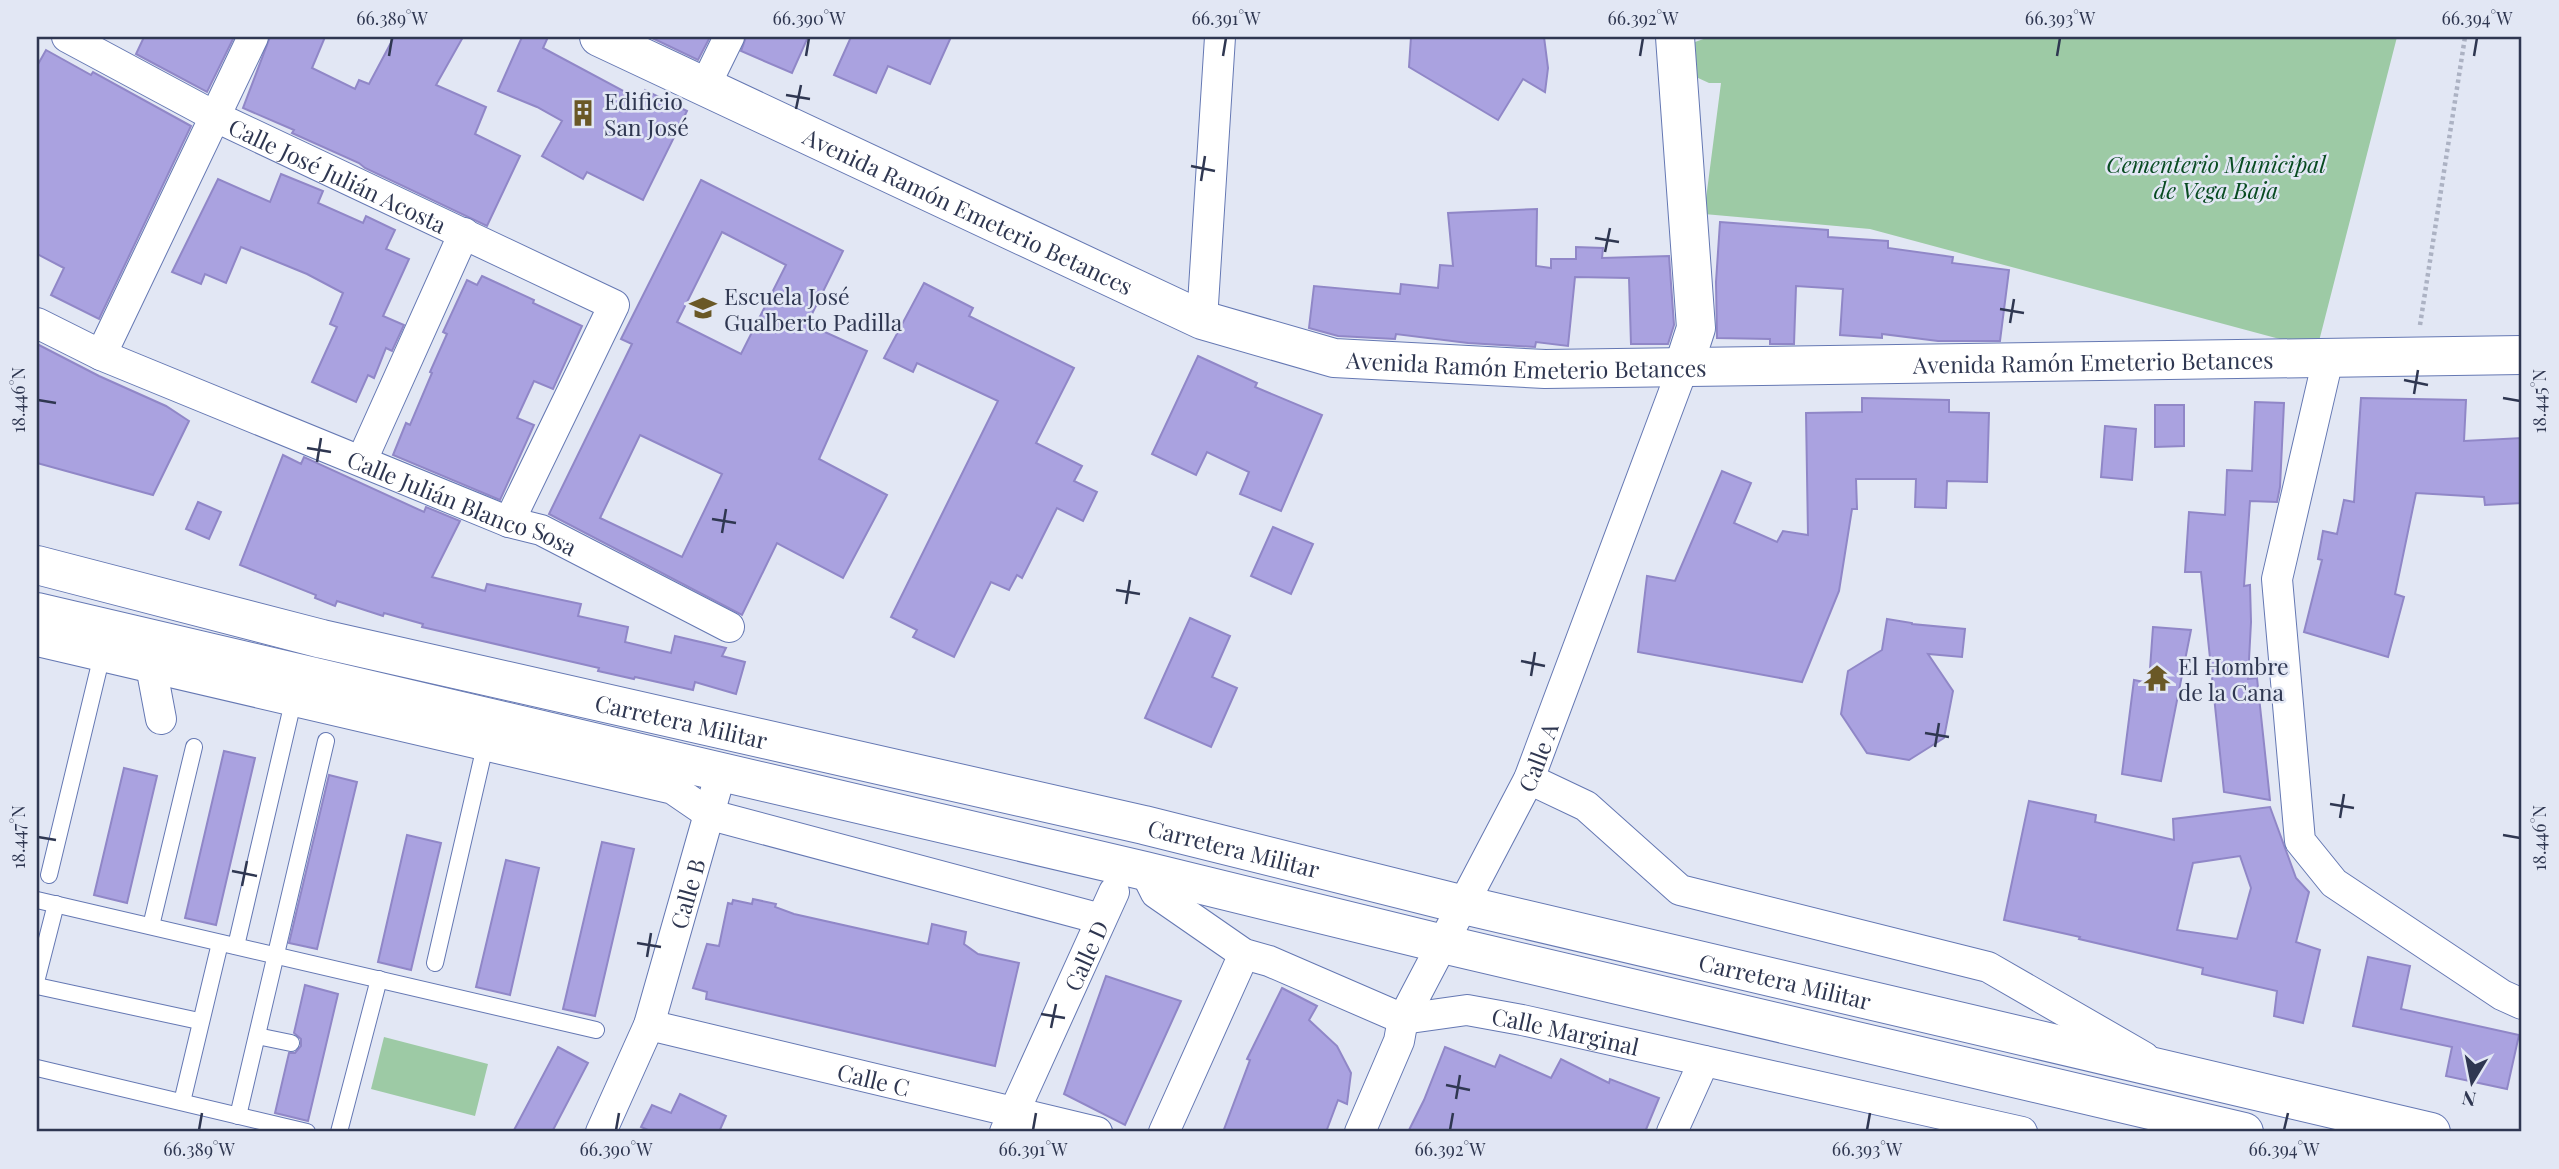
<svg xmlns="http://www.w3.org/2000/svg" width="2559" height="1169" viewBox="0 0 2559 1169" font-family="'Playfair Display',serif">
  <rect width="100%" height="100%" fill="#e2e7f4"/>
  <!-- green -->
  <g fill="#9dcaa5">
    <polygon points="1709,37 2397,37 2317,349 1870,229 1704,214 1721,83 1709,83 1696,77 1695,42"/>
    <polygon points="384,1037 488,1064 475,1116 371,1089"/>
  </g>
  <!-- building -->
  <g fill="#aaa2e0" stroke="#9087c7" stroke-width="2" fill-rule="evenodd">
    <polygon points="144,37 234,37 207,92 136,54"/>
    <polygon points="270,37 325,37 312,68 355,89 359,80 369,84 394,37 463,37 436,85 486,107 475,134 520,156 487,226 365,168 359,163 292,133 294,130 243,108"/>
    <polygon points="522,37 548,37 543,48 640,100 645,90 687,111 643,200 587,172 583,179 542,156 562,121 537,107 498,91"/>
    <polygon points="650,37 710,37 698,60"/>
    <polygon points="746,37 808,37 792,73 741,51"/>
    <polygon points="851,37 951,37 930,84 888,66 876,93 834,75"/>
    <polygon points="1411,37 1544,37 1548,68 1545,92 1523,79 1498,120 1409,67"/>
    <polygon points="46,50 91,75 93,72 191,126 99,319 51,295 64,268 37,254 37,66"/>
    <polygon points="281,174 323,191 318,203 363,223 366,216 395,230 386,249 409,259 383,316 404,325 392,351 386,348 374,378 368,375 356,402 312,382 337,327 330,324 343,293 307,274 241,247 226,283 205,274 201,284 172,272 218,179 270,202"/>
    <path d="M701 180 843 251 807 324 867 351 819 459 887 495 843 578 777 543 742 615 549 514 632 344 621 339ZM722 232 786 265 741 354 677 322ZM640 435 722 474 682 557 600 518Z"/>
    <polygon points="1537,209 1536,266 1551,268 1551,259 1576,259 1576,247 1603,248 1602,258 1669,256 1674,325 1668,344 1631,344 1629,278 1575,277 1568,346 1536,342 1535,347 1468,343 1396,334 1395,339 1338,336 1309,328 1314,286 1400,294 1401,284 1438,288 1440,265 1453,266 1448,213"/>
    <polygon points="1720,222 1828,230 1828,237 1888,241 1888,248 1953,257 1952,263 2009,270 2000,341 1938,341 1882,334 1882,338 1840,335 1843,289 1796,286 1794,344 1770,344 1770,339 1717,338 1716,282"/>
    <polygon points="482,276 534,300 533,303 582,326 553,389 534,381 517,418 534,425 500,500 393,455 406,423 410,425 432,373 430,372 447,334 443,332 467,280 477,285"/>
    <polygon points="924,283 973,308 969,316 1074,368 1036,443 1082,466 1074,481 1097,492 1083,521 1057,508 1022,578 1017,575 1009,590 991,582 954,657 913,637 917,630 891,617 998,401 917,363 913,372 884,358"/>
    <polygon points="37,344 99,376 166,406 189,421 153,495 37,463"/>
    <polygon points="1198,356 1257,383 1255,387 1322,415 1281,511 1240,494 1249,472 1207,452 1196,475 1152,454"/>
    <polygon points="1862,398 1949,400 1949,412 1989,413 1987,482 1947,481 1946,508 1915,507 1916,479 1856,479 1857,509 1852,509 1839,591 1802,682 1638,652 1647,576 1675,581 1722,471 1751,483 1734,523 1777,542 1783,531 1808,535 1806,413 1862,412"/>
    <polygon points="2361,398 2466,400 2464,441 2522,438 2522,503 2485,505 2484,497 2416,493 2395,594 2404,597 2388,657 2304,632 2322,560 2318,559 2323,531 2337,534 2344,500 2354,502"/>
    <polygon points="2255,402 2284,403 2280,487 2277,502 2250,501 2244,586 2250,585 2251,622 2248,679 2257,678 2270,800 2224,792 2201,572 2185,572 2189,512 2225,515 2227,470 2252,471"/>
    <polygon points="2155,405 2184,405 2184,446 2155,447"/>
    <polygon points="2105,426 2136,429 2132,480 2101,477"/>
    <polygon points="283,455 301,464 304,457 424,512 426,507 460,521 432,577 485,591 487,584 581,604 578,616 628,627 625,642 671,653 675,636 726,648 722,656 745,662 736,694 695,682 693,690 635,677 634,679 598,671 599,668 422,627 423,624 384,613 383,616 337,601 335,606 315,598 316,595 240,565"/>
    <polygon points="198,502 221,512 209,539 186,529"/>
    <polygon points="1273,527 1313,544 1291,594 1251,576"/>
    <polygon points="1190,618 1230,636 1212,677 1237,688 1211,747 1145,718"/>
    <polygon points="1887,619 1912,623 1912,624 1965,629 1962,657 1928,654 1953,691 1944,738 1909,760 1867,753 1841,714 1848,671 1882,650"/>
    <polygon points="2153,627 2191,630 2161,781 2122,774 2134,680 2149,683"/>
    <polygon points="224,751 255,758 216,925 185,918"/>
    <polygon points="124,768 157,776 127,903 94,895"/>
    <polygon points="329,775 357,782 317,949 289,943"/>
    <path d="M2029 801 2096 815 2095 822 2174 840 2173 819 2270 807 2296 878 2309 892 2296 942 2320 950 2303 1023 2274 1016 2277 991 2202 974 2203 968 2079 939 2080 937 2004 920ZM2240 856 2251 888 2237 939 2177 930 2193 863Z"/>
    <polygon points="407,835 441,843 411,970 378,962"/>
    <polygon points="602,842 634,849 595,1016 563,1009"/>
    <polygon points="506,860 539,868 510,995 476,987"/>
    <polygon points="753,899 776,904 775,907 794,914 928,944 932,924 966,932 964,944 978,954 1019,963 995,1066 706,999 707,992 693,988 707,944 719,946 728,903 732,904 733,900 752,904"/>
    <polygon points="2368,957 2410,966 2401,1009 2519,1035 2507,1089 2446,1076 2452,1047 2353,1026"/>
    <polygon points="1106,976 1181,1001 1125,1125 1064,1094"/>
    <polygon points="305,985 338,994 308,1121 275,1113 289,1053 295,1053 301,1046 301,1039 294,1033"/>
    <polygon points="1282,988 1317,1006 1309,1020 1337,1046 1351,1073 1347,1104 1338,1100 1326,1132 1223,1132 1250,1060 1247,1059"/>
    <polygon points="558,1047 588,1063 552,1132 513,1132"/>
    <polygon points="1445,1047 1495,1067 1500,1055 1551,1078 1561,1059 1609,1083 1610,1079 1659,1098 1645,1132 1408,1132 1424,1100"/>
    <polygon points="680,1094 726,1116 719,1132 653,1132 641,1127 652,1105 671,1113"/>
  </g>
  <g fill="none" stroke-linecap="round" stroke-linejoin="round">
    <defs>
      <g id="service">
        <polyline points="49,875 102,655"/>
        <polyline points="37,900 596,1030"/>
        <polyline points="151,926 194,747"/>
        <polyline points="236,946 293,702"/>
        <polyline points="435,963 485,746"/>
        <polyline points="37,978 56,904"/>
        <polyline points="37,986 199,1021"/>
        <polyline points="257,1036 291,1043"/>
        <polyline points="37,1068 307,1132"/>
        <polyline points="182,1102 220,943"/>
        <polyline points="238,1116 326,741"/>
        <polyline points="339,1132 379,979"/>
      </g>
      <g id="minor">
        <path id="s1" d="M67 37 216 117 614 305 509 522"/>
        <polyline points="704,88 729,37"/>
        <polyline points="1202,320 1220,37"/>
        <path id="s2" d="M37 323 101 355 509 522 541 530 729 627"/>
        <polyline points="101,355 253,37"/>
        <polyline points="2328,359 2277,579 2300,841 2334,883 2502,995 2522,1004"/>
        <polyline points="362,460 464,233"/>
        <polyline points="37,641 673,789 711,815 1101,919"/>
        <polyline points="151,666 161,719"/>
        <polyline points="1529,779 1586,806 1680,890 1988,967 2144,1057"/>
        <path id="s3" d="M1145 871 1156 893 1244 954 1269 961 1403 1019 1467 1010 1522 1020 2022 1132"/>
        <path id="s4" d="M649 1025 1097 1132"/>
        <path id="s5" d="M601 1132 649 1025 721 772"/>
        <path id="s6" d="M1005 1132 1114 892"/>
        <polyline points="1164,1132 1244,954"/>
        <path id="s7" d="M1360 1132 1399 1041 1403 1019 1529 779 1684 365"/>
        <polyline points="1672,1132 1704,1061"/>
      </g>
      <g id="tertiary">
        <path id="s8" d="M599 37 1202 320 1334 358 1545 369 2522 355"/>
        <polyline points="1675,37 1696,328 1684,365"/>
      </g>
      <g id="secondary">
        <path id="s9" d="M37 565 322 639 1144 825 1464 905 2431 1132"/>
        <polyline points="37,612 1145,871 1443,944 2244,1132"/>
      </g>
    </defs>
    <!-- service casing -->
    <use href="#service" stroke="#6578b3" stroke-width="18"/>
    <!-- minor casing -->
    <use href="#minor" stroke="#6578b3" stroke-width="32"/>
    <!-- tertiary casing -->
    <use href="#tertiary" stroke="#6578b3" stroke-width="40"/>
    <!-- secondary casing -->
    <use href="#secondary" stroke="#6578b3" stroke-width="40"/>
    <!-- path -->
    <polyline stroke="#acb2c3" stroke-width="4.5" stroke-dasharray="3.5 3.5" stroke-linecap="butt" points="2420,325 2465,37"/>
    <!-- service -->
    <use href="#service" stroke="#fff" stroke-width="16"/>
    <!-- minor -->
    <use href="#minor" stroke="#fff" stroke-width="30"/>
    <!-- tertiary -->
    <use href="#tertiary" stroke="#fff" stroke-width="38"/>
    <!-- secondary -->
    <use href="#secondary" stroke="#fff" stroke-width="38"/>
  </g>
  <!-- ticks -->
  <path fill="none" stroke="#2f3751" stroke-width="2.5" d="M389 56 392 38M806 56 809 38M1223 56 1226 38M1640 56 1643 38M2057 56 2060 38M2474 56 2477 38M786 95 810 99M796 109 801 85M1191 166 1215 171M1201 181 1205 156M1595 238 1619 242M1605 252 1610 228M2000 309 2024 313M2010 323 2014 299M2404 380 2428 385M2414 394 2418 370M2503 398 2520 401M38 400 56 403M307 448 331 452M317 462 321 438M712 519 736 523M722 533 726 509M1116 590 1140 594M1126 604 1130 580M1521 661 1545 666M1531 676 1535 652M1925 733 1949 737M1935 747 1939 723M2330 804 2354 808M2340 818 2344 794M2503 835 2520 838M38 837 56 840M232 871 257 876M242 886 247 861M637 943 661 947M647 957 651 933M1041 1014 1065 1018M1051 1028 1056 1004M1446 1085 1470 1090M1456 1099 1460 1075M199 1130 202 1113M616 1130 619 1113M1033 1130 1036 1113M1450 1130 1453 1113M1867 1130 1870 1113M2284 1130 2288 1113"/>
  <!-- icons -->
  <defs>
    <symbol id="building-bare" viewBox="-9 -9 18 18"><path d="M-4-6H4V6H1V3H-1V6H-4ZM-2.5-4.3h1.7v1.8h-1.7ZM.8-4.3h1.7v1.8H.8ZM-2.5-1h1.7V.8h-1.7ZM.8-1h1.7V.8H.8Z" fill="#6a5826" stroke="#e2e7f4" stroke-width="2.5" paint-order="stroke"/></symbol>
    <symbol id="school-bare" viewBox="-9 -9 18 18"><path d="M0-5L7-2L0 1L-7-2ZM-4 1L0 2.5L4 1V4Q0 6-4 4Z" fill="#6a5826" stroke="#e2e7f4" stroke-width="2.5" paint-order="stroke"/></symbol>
    <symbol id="temple-bare" viewBox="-9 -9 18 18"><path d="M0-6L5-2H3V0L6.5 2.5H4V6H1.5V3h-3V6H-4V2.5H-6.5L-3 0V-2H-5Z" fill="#6a5826" stroke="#e2e7f4" stroke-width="2.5" paint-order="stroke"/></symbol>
  </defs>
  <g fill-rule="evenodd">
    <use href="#building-bare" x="564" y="94" width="38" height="38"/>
    <use href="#school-bare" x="684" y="289" width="38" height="38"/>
    <use href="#temple-bare" x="2138" y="659" width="38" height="38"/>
  </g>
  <g text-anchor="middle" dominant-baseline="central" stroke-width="5" stroke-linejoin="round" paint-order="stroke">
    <!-- poi labels -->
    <g font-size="23" fill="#2f3751" stroke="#e2e7f4" text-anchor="start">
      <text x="604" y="100">Edificio<tspan x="604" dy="26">San José</tspan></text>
      <text x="724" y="295">Escuela José<tspan x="724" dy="26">Gualberto Padilla</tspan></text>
      <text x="2178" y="665">El Hombre<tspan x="2178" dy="26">de la Cana</tspan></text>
    </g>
    <!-- park labels -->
    <g font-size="23" font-style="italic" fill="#084b21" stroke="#e2e7f4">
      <text x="2216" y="163">Cementerio Municipal<tspan x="2216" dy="26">de Vega Baja</tspan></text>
    </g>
    <!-- street labels -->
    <g font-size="23" fill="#2f3751" stroke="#e2e7f4">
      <text stroke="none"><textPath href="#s1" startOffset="304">Calle José Julián Acosta</textPath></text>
      <text stroke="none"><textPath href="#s8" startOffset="408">Avenida Ramón Emeterio Betances</textPath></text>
      <text stroke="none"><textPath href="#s8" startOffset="1563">Avenida Ramón Emeterio Betances</textPath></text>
      <text stroke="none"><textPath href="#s8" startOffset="996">Avenida Ramón Emeterio Betances</textPath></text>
      <text stroke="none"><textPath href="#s2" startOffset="462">Calle Julián Blanco Sosa</textPath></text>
      <text stroke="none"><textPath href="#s9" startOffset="663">Carretera Militar</textPath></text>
      <text stroke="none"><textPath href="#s7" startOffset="416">Calle A</textPath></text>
      <text stroke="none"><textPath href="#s9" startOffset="1230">Carretera Militar</textPath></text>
      <text stroke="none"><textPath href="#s5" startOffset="254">Calle B</textPath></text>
      <text stroke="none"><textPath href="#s6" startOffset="194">Calle D</textPath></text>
      <text stroke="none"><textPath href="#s9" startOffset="1797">Carretera Militar</textPath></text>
      <text stroke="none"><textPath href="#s3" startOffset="469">Calle Marginal</textPath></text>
      <text stroke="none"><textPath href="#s4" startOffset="231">Calle C</textPath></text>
    </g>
  </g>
  <!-- border -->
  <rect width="2559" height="1169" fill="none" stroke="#e2e7f4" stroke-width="77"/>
  <!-- north arrow -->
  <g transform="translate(2472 1082) rotate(190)" stroke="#e2e7f4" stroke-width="5" paint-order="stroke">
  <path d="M0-5L12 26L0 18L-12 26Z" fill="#2f3751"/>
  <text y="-10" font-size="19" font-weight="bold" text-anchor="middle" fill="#2f3751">N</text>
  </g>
  <rect x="38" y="38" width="2482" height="1092" fill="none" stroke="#2f3751" stroke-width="2.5"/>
  <g font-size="18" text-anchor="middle" fill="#2f3751">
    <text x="392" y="25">66.389°W</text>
    <text x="809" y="25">66.390°W</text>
    <text x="1226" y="25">66.391°W</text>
    <text x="1643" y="25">66.392°W</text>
    <text x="2060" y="25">66.393°W</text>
    <text x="2477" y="25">66.394°W</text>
    <text transform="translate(19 400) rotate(-90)" y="6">18.446°N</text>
    <text transform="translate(2540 401) rotate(-90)" y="6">18.445°N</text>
    <text transform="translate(19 837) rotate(-90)" y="6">18.447°N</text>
    <text transform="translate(2540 838) rotate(-90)" y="6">18.446°N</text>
    <text x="199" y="1156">66.389°W</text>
    <text x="616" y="1156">66.390°W</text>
    <text x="1033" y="1156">66.391°W</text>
    <text x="1450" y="1156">66.392°W</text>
    <text x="1867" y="1156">66.393°W</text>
    <text x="2284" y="1156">66.394°W</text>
  </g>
</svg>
